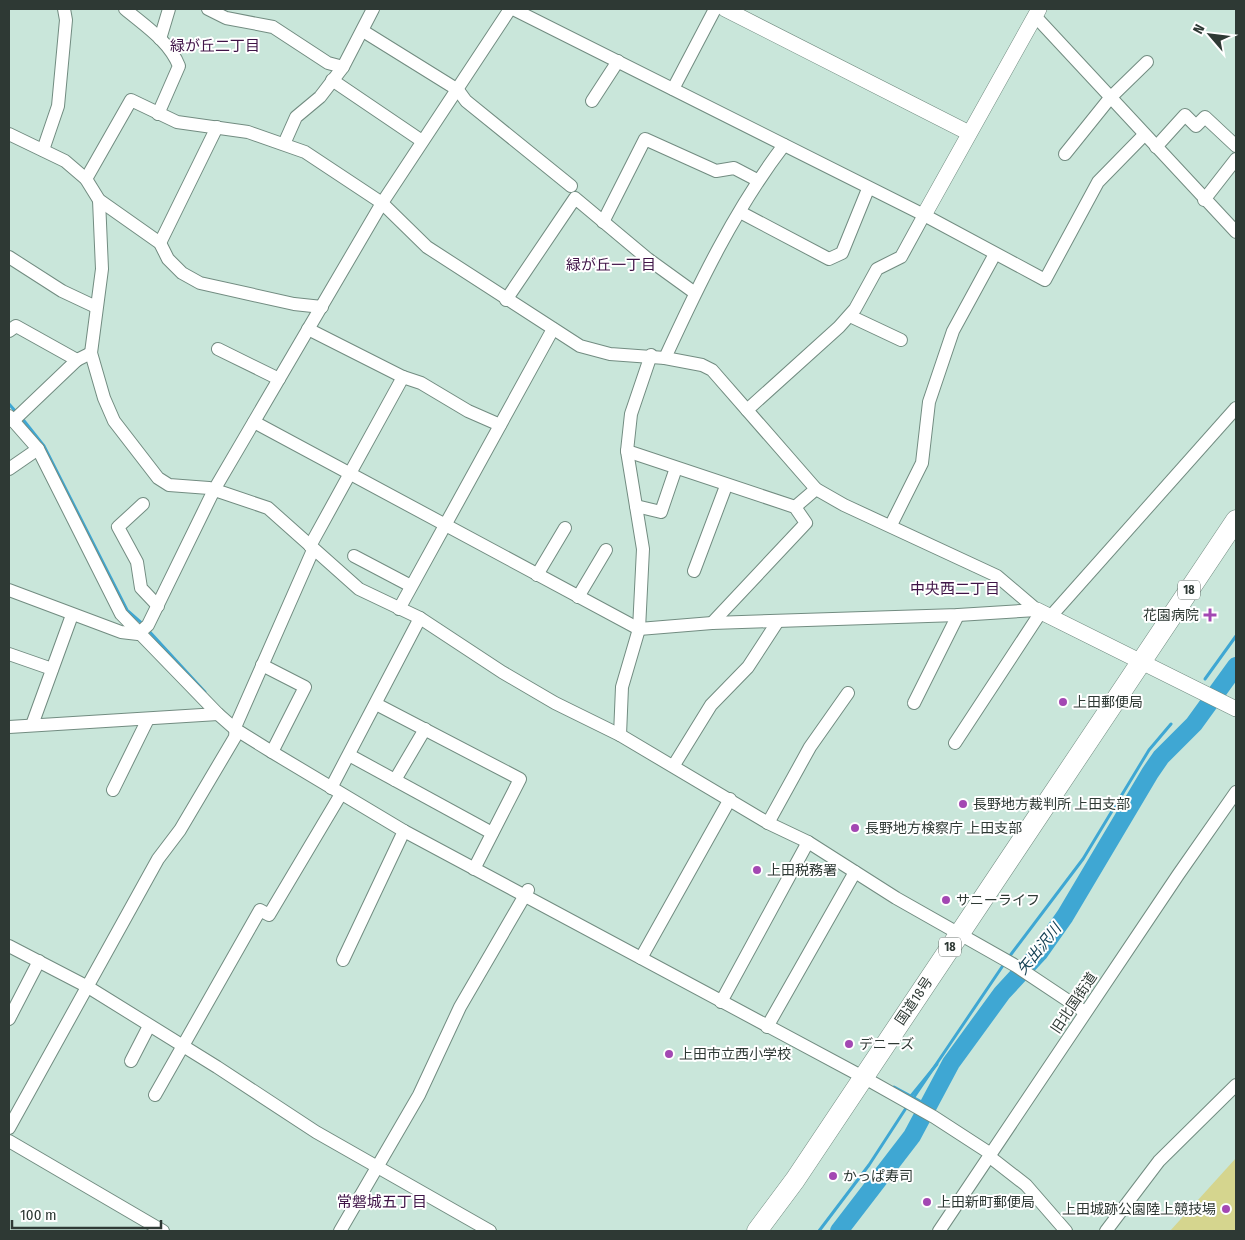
<svg xmlns="http://www.w3.org/2000/svg" width="1245" height="1240" viewBox="0 0 1245 1240" font-family="'Fira Sans Condensed','Noto Sans JP',sans-serif">
  <rect width="100%" height="100%" fill="#c9e6da"/>
  <!-- green -->
  <polygon fill="#d5d58e" points="1236,1158 1236,1231 1170,1231"/>
  <g fill="none" stroke-linecap="round" stroke-linejoin="round">
    <!-- stream -->
    <g stroke="#3fa7d3" stroke-width="3">
      <polyline points="9,404 17,413"/>
      <polyline points="21,417 44,446 127,610 144,625"/>
      <polyline points="148,630 205,692"/>
      <polyline points="1205,679 1236,636"/>
      <polyline points="1009,957 1083,859 1149,750 1171,724"/>
      <polyline points="894,1087 929,1106"/>
      <polyline points="911,1096 937,1064"/>
      <polyline points="912,1100 1004,964"/>
      <polyline points="819,1231 869,1165 908,1105"/>
    </g>
    <!-- river -->
    <polyline stroke="#3fa7d3" stroke-width="18" points="839,1231 912,1136 951,1063 1002,993 1039,953 1065,916 1150,773 1161,757 1194,724 1236,666"/>
    <defs>
      <g id="minor">
        <path d="M125 9C145 26 169 41 179 66L158 114"/>
        <polyline points="208,9 226,18 273,27 328,63 343,67"/>
        <polyline points="513,9 924,215 1045,280 1098,182 1144,135"/>
        <polyline points="1035,16 1236,232"/>
        <polyline points="363,31 458,90 466,101 571,186"/>
        <polyline points="160,39 169,9"/>
        <polyline points="332,80 422,141"/>
        <polyline points="673,89 715,9"/>
        <polyline points="592,101 618,61"/>
        <polyline points="9,134 65,161 86,179 99,200 160,243 168,259 182,273 200,283 294,304 322,307"/>
        <polyline points="284,144 296,117 320,97 343,67 373,9"/>
        <polyline points="1156,147 1185,115 1196,126 1205,117 1236,146"/>
        <polyline points="43,150 58,106 66,20 64,9"/>
        <polyline points="1065,154 1110,98 1147,62"/>
        <polyline points="86,179 131,100 177,122 248,132 305,152 382,203 427,247 580,346 610,354 665,358 702,365 712,370 816,489 844,505 997,576 1037,610"/>
        <polyline points="99,200 102,269 91,353 104,398 114,421 158,478 169,485 209,488 268,508 359,589 420,618 502,672 555,703 620,735 768,823 808,842 896,898 1016,966 1085,1012"/>
        <polyline points="1204,200 1236,159"/>
        <polyline points="740,212 829,259 842,253 868,189"/>
        <polyline points="603,222 645,139 716,171 734,168 757,180"/>
        <polyline points="160,243 217,127"/>
        <polyline points="9,257 62,291 96,307"/>
        <polyline points="506,300 575,198 648,259 695,293"/>
        <polyline points="850,316 901,340"/>
        <polyline points="308,329 403,377 421,383 468,411 500,425"/>
        <polyline points="9,331 16,326 77,360"/>
        <polyline points="218,349 279,379"/>
        <path d="M665 358C699 284 735 209 784 145"/>
        <polyline points="747,410 839,327 855,309 877,269 901,257 924,215"/>
        <polyline points="9,416 38,449 121,614 218,714 235,729 272,752 404,831 863,1077 934,1117 991,1154"/>
        <polyline points="13,421 77,360 91,353"/>
        <polyline points="254,422 639,629 712,623 958,615 1037,610"/>
        <polyline points="627,451 795,507 806,523 712,623"/>
        <polyline points="9,469 38,449"/>
        <polyline points="143,504 118,527 137,562 141,588 158,606"/>
        <polyline points="636,506 661,512 676,468"/>
        <polyline points="795,507 816,489"/>
        <polyline points="891,525 922,463 929,402 953,331 995,254"/>
        <polyline points="310,546 403,377"/>
        <polyline points="354,556 411,586"/>
        <polyline points="694,571 726,486"/>
        <polyline points="537,575 565,528"/>
        <polyline points="9,590 121,632 138,634 148,625 214,490 382,203 510,9"/>
        <polyline points="578,597 606,550"/>
        <polyline points="399,609 553,329"/>
        <polyline points="1051,616 1236,408"/>
        <polyline points="9,654 52,669"/>
        <polyline points="262,665 305,687 272,752"/>
        <polyline points="914,703 958,615"/>
        <polyline points="376,704 520,779 474,869"/>
        <polyline points="32,725 72,615"/>
        <polyline points="9,727 218,714"/>
        <polyline points="620,735 622,687 639,629 643,549 627,451 631,414 651,355"/>
        <polyline points="955,743 1041,612"/>
        <polyline points="349,755 492,833"/>
        <polyline points="674,765 711,705 748,667 778,621"/>
        <polyline points="395,780 425,729"/>
        <polyline points="331,788 420,618"/>
        <polyline points="113,790 148,719"/>
        <polyline points="768,823 810,747 848,693"/>
        <polyline points="9,946 88,987 217,1067 316,1132 490,1231"/>
        <polyline points="641,958 730,799"/>
        <polyline points="343,960 404,831"/>
        <polyline points="721,1002 808,842"/>
        <polyline points="9,1019 39,961"/>
        <polyline points="767,1027 855,872"/>
        <polyline points="131,1061 149,1026"/>
        <polyline points="155,1095 260,910 269,915 341,794"/>
        <polyline points="9,1128 158,859 180,830 235,737 236,725 313,550"/>
        <polyline points="9,1141 163,1231"/>
        <polyline points="990,1157 1026,1185 1066,1231"/>
        <polyline points="340,1231 419,1095 460,1007 528,890"/>
        <polyline points="939,1231 1178,875 1236,792"/>
        <polyline points="1106,1231 1159,1161 1236,1085"/>
      </g>
      <g id="tertiary">
        <polyline points="725,9 969,133"/>
        <polyline points="924,215 1039,9"/>
        <polyline points="1037,610 1236,709"/>
      </g>
      <polyline id="trunk" points="757,1231 795,1180 1236,520"/>
    </defs>
    <!-- minor casing -->
    <use href="#minor" stroke="#728c81" stroke-width="14"/>
    <!-- tertiary casing -->
    <use href="#tertiary" stroke="#728c81" stroke-width="16"/>
    <!-- trunk casing -->
    <use href="#trunk" stroke="#728c81" stroke-width="21"/>
    <!-- minor -->
    <use href="#minor" stroke="#fff" stroke-width="12"/>
    <!-- tertiary -->
    <use href="#tertiary" stroke="#fff" stroke-width="15"/>
    <!-- trunk -->
    <use href="#trunk" stroke="#fff" stroke-width="20"/>
  </g>
  <!-- markers -->
  <g fill="#a348b3" stroke="#fff" stroke-width="2">
    <path d="M1207.5 607.5h5v5h5v5h-5v5h-5v-5h-5v-5h5z"/>
    <circle cx="1063" cy="702" r="5"/>
    <circle cx="963" cy="804" r="5"/>
    <circle cx="855" cy="828" r="5"/>
    <circle cx="757" cy="870" r="5"/>
    <circle cx="946" cy="900" r="5"/>
    <circle cx="849" cy="1044" r="5"/>
    <circle cx="669" cy="1054" r="5"/>
    <circle cx="833" cy="1176" r="5"/>
    <circle cx="927" cy="1202" r="5"/>
    <circle cx="1226" cy="1209" r="5"/>
  </g>
  <g text-anchor="middle" dominant-baseline="central" stroke-width="4" stroke-linejoin="round" paint-order="stroke">
    <!-- shield labels -->
    <g fill="#fff" stroke="#6d7471" stroke-width="1">
      <rect x="1178" y="580.5" width="22" height="19" rx="4"/>
      <rect x="939" y="937.5" width="22" height="19" rx="4"/>
    </g>
    <g font-size="12" font-weight="bold" fill="#2e3934">
      <text x="1189" y="590">18</text>
      <text x="950" y="947">18</text>
    </g>
    <!-- poi labels -->
    <g font-size="14" fill="#2e3934" stroke="#fff" text-anchor="start">
      <text x="1199" y="615" text-anchor="end">花園病院</text>
      <text x="1073" y="702">上田郵便局</text>
      <text x="973" y="804">長野地方裁判所 上田支部</text>
      <text x="865" y="828">長野地方検察庁 上田支部</text>
      <text x="767" y="870">上田税務署</text>
      <text x="956" y="900">サニーライフ</text>
      <text x="859" y="1044">デニーズ</text>
      <text x="679" y="1054">上田市立西小学校</text>
      <text x="843" y="1176">かっぱ寿司</text>
      <text x="937" y="1202">上田新町郵便局</text>
      <text x="1216" y="1209" text-anchor="end">上田城跡公園陸上競技場</text>
    </g>
    <!-- street labels -->
    <g font-size="14" fill="#2e3934" stroke="#fff">
      <text transform="translate(914 1001) rotate(-56)">国道18号</text>
      <text transform="translate(1074 1003) rotate(-56)">旧北国街道</text>
    </g>
    <!-- neighbourhood labels -->
    <g font-size="15" fill="#3f1447" stroke="#fff">
      <text x="215" y="46">緑が丘二丁目</text>
      <text x="611" y="265">緑が丘一丁目</text>
      <text x="955" y="589">中央西二丁目</text>
      <text x="382" y="1202">常磐城五丁目</text>
    </g>
    <!-- water labels -->
    <g font-size="15" font-style="italic" fill="#154154" stroke="#fff">
      <text transform="translate(1039 949) rotate(-51)">矢出沢川</text>
    </g>
  </g>
  <!-- border -->
  <rect width="1245" height="1240" fill="none" stroke="#2e3934" stroke-width="20"/>
  <!-- north arrow -->
  <g transform="translate(1210 35) rotate(298)" stroke="#ffffff" stroke-width="4" paint-order="stroke">
  <path d="M0-4L9 19L0 12L-9 19Z" fill="#2e3934"/>
  <text y="-8" font-size="14" font-weight="bold" text-anchor="middle" fill="#2e3934">N</text>
  </g>
  <!-- scale -->
  <path d="M12 1220v8h149v-8" fill="none" stroke="#2e3934" stroke-width="2.5"/>
  <text x="20" y="1220" font-size="15" fill="#2e3934" stroke="#ffffff" stroke-width="4" paint-order="stroke">100 m</text>
</svg>
